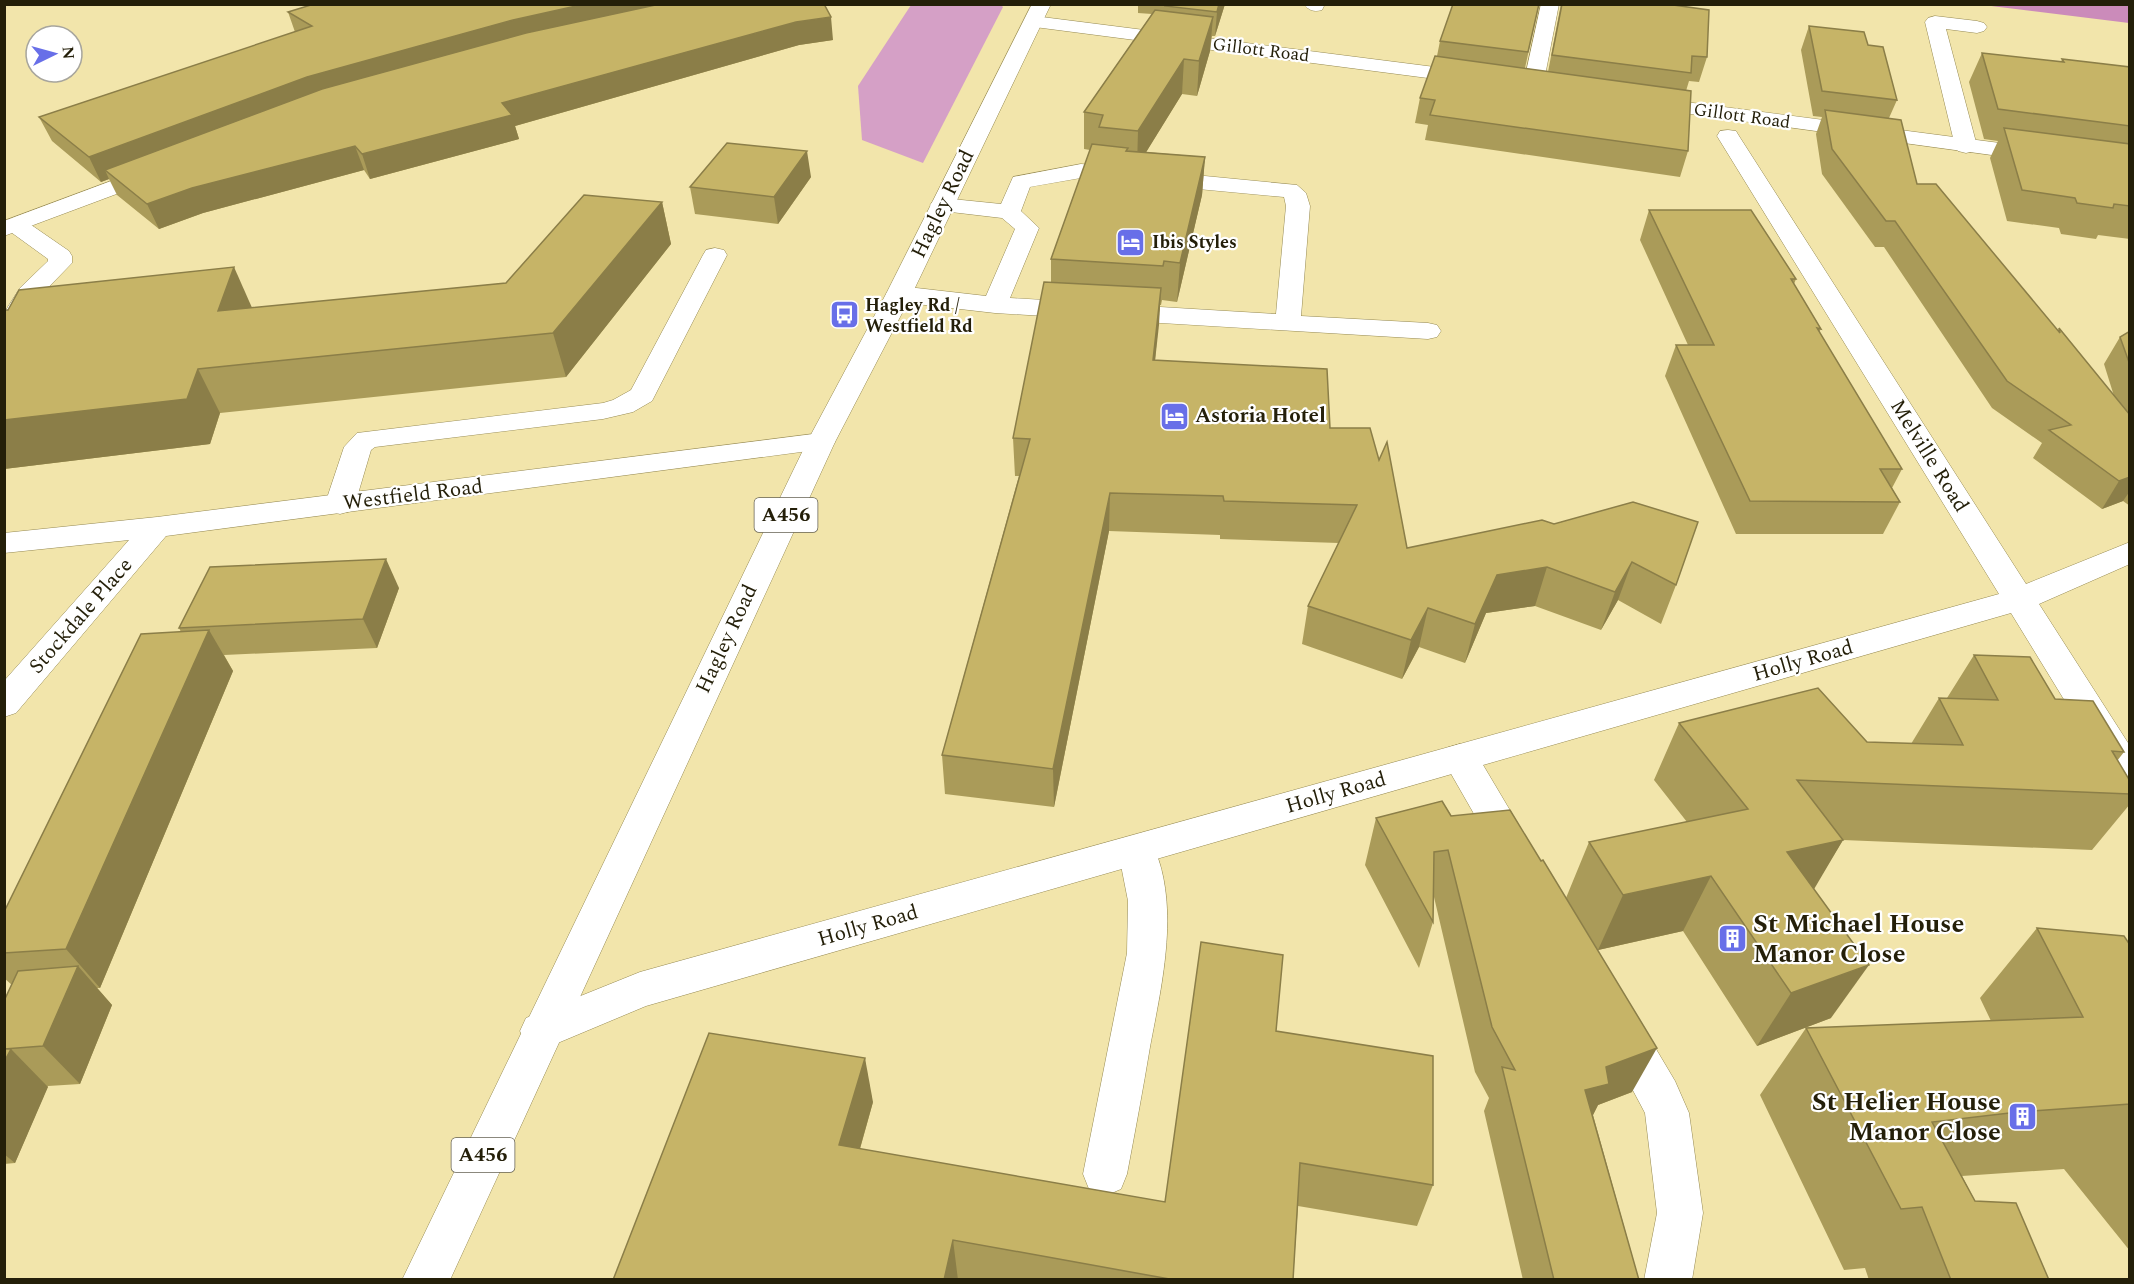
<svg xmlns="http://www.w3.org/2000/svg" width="2134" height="1284" viewBox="0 0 2134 1284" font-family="Spectral,serif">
  <rect width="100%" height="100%" fill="#f2e5ab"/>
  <!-- green -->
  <polygon fill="#d5a0c6" points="1000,4 1003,7 923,163 862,140 858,86 911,5"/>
  <!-- forest -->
  <polygon fill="#cb8bba" points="1983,5 2129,5 2129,23"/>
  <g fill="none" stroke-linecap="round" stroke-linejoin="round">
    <defs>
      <g id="service">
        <path d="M1304 4H1323L1324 6 1322 10C1314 12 1309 11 1304 4Z"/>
        <polygon points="1541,4 1559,4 1543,86 1540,90 1533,92 1526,90 1523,86"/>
        <polygon points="1935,16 1977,21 1984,23 1987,27 1984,31 1977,33 1946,29 1977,146 1974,151 1966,153 1958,151 1955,146 1925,22 1928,18"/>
        <path d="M1081 164 1297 185 1306 193 1310 206 1301 316 1428 323 1437 325 1441 331 1437 337 1428 339 995 313 899 302 890 299 886 294 890 289 899 286 986 296 1015 229 1002 218 934 210 930 205 934 200 942 198 1001 204 1013 177ZM1081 178 1284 197 1286 206 1276 314 1010 298 1039 228 1021 211 1030 187Z"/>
        <polygon points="16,218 24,220 69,251 72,256 72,263 39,297 13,342 4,344 4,313 20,288 48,261 48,259 8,230 4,225 8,220"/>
        <polygon points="715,248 724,250 727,255 652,401 633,412 603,419 375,447 371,450 355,504 351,511 340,514 329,511 325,504 344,447 357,433 603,403 613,400 631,390 703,255 706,250"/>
        <polygon points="1460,744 1473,748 1527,839 1533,850 1527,861 1514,865 1501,861 1442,758 1447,748"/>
        <path d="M1137 835 1150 839C1182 901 1162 983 1150 1047 1143 1089 1135 1132 1127 1174L1121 1189 1105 1196 1089 1189 1083 1174 1127 953 1128 901 1118 850 1124 839Z"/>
        <polygon points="1622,1011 1637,1017 1675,1081 1689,1113 1703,1213 1692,1280 1644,1280 1657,1213 1645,1113 1601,1030 1607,1017"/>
      </g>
      <g id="minor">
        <polygon points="1034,16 1474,72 1481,74 1484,78 1481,82 1474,84 1027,26 1024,22 1027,18"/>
        <polygon points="1647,97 2130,160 2130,174 1640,107 1637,103 1640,99"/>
        <polygon points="1728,130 1736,131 1739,136 2026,584 2130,542 2130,564 2039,604 2130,746 2130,790 2117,786 2011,613 646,1006 541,1050 526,1044 520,1031 526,1018 640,972 1999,594 1717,136 1720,131"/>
        <polygon points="154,165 162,167 165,172 162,177 4,236 4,221"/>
        <polygon points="821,433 831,436 835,442 831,448 166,536 16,713 4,717 4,681 129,540 4,553 4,533 157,517"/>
      </g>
      <polygon id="trunk" points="1032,4 1051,4 912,294 835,442 450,1280 402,1280 807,442 886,294"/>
    </defs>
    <!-- service casing -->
    <use href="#service" stroke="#968a53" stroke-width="1"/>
    <!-- minor casing -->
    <use href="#minor" stroke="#968a53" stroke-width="1"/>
    <!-- trunk casing -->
    <use href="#trunk" stroke="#968a53" stroke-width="1"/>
    <!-- service -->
    <use href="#service" fill="#fff" fill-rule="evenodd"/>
    <!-- minor -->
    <use href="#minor" fill="#fff" fill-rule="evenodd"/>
    <!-- trunk -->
    <use href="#trunk" fill="#fff" fill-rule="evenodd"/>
  </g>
  <!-- wall -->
  <g fill="#aa9b59">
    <polygon points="1138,4 1225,4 1215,36 1212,36 1210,51 1197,96 1182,94 1146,152 1205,157 1202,195 1177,302 1162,300 1161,305 1160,305 1155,360 1330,428 1379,460 1407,548 1554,524 1633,502 1676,585 1661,624 1618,600 1601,630 1535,606 1486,613 1465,663 1419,647 1402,679 1302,644 1308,606 1339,543 1220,539 1220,535 1109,531 1054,807 945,794 942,755 1019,476 1015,476 1013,438 1051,282 1051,259 1090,150 1084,149 1084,112 1152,14 1138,13"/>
    <polygon points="1539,4 1525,68 1548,72 1561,4 1707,57 1699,82 1689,81 1686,91 1688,151 1680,177 1425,140 1428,125 1415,123 1420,98 1437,56 1440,41"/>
    <polygon points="288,12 833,40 799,45 515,126 519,139 370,179 364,170 203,213 159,229 117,195 109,179 101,182 52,141 39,117 295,32"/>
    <polygon points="1809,26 1868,45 1897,100 1889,118 1917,184 2058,331 2059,328 2114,396 2104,364 2120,337 2130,331 2130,506 2123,501 2102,509 2033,458 2042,443 1992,408 1884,247 1875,247 1822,174 1816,134 1822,117 1813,116 1801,50"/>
    <polygon points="1982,53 2061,62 2062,59 2130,67 2130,239 2098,235 2096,239 2061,234 2059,228 2007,221 1990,158 1998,141 1984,139 1969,82"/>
    <polygon points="811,177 778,224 695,214 690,187"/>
    <polygon points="662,202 671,244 566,377 220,413 210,444 4,469 252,308 506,283"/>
    <polygon points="1649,210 1796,279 1794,284 1821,329 1819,332 1902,469 1892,488 1900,502 1883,534 1736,534 1665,376 1676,345 1688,345 1640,240"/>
    <polygon points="399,588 377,648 224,655 233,671 100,988 97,988 112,1005 80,1084 48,1086 15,1163 4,1164 4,1001 12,985 4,978 4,912 181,632 179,628"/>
    <polygon points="1974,655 2055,699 2124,752 2117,761 2130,781 2130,804 2092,850 1843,840 1813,889 1831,1018 1757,1046 1683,931 1598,950 1566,898 1589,842 1687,822 1654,780 1679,723 1867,742 1911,744 1939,698 1947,698"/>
    <polygon points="1442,801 1632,1092 1598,1105 1593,1115 1639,1280 1523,1280 1484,1111 1489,1098 1475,1072 1434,897 1433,922 1419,968 1365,865 1376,818"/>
    <polygon points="2037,928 2130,945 2130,1251 2064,1169 1962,1176 1975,1201 2049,1280 1869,1280 1865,1268 1844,1270 1760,1095 1806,1028 1991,1021 1980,998"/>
    <polygon points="1276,1031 1433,1185 1417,1226 1298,1206 1293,1280 613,1280 873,1102 860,1149 1165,1202"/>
  </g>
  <!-- shaded-wall -->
  <g fill="#8b7e48">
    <polygon points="585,4 691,4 105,170 109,179 101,182 89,157 307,77 513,20"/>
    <polygon points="1219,4 1225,4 1215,36 1217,12"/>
    <polygon points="831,17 833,40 799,45 515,126 519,139 370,179 362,154 502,103 796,22"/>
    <polygon points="1213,17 1210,51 1197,96 1199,61"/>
    <polygon points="1184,59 1182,94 1137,167 1138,131"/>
    <polygon points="355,146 364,170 203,213 159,229 147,204 192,188"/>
    <polygon points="807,151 811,177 778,224 774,197"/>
    <polygon points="1205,157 1202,195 1177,302 1180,263"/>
    <polygon points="662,202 671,244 566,377 553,333"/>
    <polygon points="234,267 253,310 218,311"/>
    <polygon points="1161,288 1159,325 1151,397 1153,360"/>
    <polygon points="198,369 220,413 210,444 4,469 4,420"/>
    <polygon points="2130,477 2130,491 2123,501 2102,509 2119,481"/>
    <polygon points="1110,493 1109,531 1054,807 1053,769"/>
    <polygon points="386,559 399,588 377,648 363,619"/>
    <polygon points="1632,562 1618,600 1601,630 1615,592"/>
    <polygon points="1547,567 1535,606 1486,613 1465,663 1475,624 1497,575"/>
    <polygon points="1428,608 1419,647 1402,679 1411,640"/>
    <polygon points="209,630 233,671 100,988 66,949"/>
    <polygon points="1843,840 1810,896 1787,852"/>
    <polygon points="1711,876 1683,931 1598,950 1623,895"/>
    <polygon points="1869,965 1831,1018 1757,1046 1791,993"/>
    <polygon points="78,966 112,1005 80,1084 43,1046"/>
    <polygon points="1657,1048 1632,1092 1598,1105 1587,1127 1585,1090 1606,1067"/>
    <polygon points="11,1049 48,1087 15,1163 4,1154 4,1062"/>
    <polygon points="865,1058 873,1102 849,1187 839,1145"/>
    <polygon points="953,1240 958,1280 944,1280"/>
  </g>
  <!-- building -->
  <g fill="#c6b467" stroke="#8b7e48" stroke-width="1.5">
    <polygon points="314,4 585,4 513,20 307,77 89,157 39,117 312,26 288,12"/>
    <polygon points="660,4 824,4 831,17 796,22 502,103 512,115 362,154 355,146 192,188 147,204 105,170 322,89 526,33"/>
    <polygon points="1166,4 1219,4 1217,12 1165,6"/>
    <polygon points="1453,4 1539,4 1528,52 1440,41"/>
    <polygon points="1562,4 1666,4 1709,10 1707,57 1692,56 1691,73 1552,55"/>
    <polygon points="1155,10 1213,17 1199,61 1184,59 1138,131 1099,127 1103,115 1084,112"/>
    <polygon points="1809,26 1864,32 1868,45 1883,47 1897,100 1822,91"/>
    <polygon points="1982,53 2064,62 2062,59 2130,67 2130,126 1998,109"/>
    <polygon points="1435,56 1691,91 1688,151 1430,115 1435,100 1420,98"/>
    <polygon points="1825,110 1901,120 1917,184 1936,184 2060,333 2059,328 2130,415 2130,477 2119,481 2049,430 2071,425 2007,381 1895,221 1886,221 1832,149"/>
    <polygon points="2004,128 2130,144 2130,206 2114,204 2113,208 2077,203 2075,198 2022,190"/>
    <polygon points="727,143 807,151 774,197 690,187"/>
    <polygon points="1092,144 1128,148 1126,151 1205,157 1180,263 1164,261 1163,266 1051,259"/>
    <polygon points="584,195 662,202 553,333 198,369 187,399 4,420 4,310 8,310 19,290 234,267 218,311 506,283"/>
    <polygon points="1649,210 1751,210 1796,279 1791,279 1821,329 1817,328 1902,469 1880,469 1900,502 1750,501 1676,345 1714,345"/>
    <polygon points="1044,282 1161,288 1153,360 1327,369 1330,428 1370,428 1379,460 1387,442 1407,548 1542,520 1554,524 1633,502 1698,522 1676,585 1632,562 1615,592 1547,567 1497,575 1475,624 1428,608 1411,640 1308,606 1357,505 1224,501 1223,496 1110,493 1053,769 942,755 1030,439 1013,438"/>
    <polygon points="2130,331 2130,365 2120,337"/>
    <polygon points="386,559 363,619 179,628 210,567"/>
    <polygon points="209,630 66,949 4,953 4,912 141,634"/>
    <polygon points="1974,655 2030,657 2055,699 2093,701 2124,752 2112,751 2130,781 2130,794 1797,780 1843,840 1787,852 1869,965 1791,993 1711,876 1623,895 1589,842 1748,809 1679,723 1818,688 1867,742 1963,745 1939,698 1998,700"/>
    <polygon points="1442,801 1451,816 1510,810 1541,861 1543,860 1657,1048 1606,1067 1609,1084 1585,1090 1639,1280 1554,1280 1502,1067 1515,1070 1492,1027 1448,850 1434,852 1433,922 1376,818"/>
    <polygon points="2037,928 2124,936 2130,945 2130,1104 2018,1112 1932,1122 1975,1201 2016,1203 2049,1280 1951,1280 1922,1207 1901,1209 1806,1028 2083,1017"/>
    <polygon points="1201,942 1283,955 1276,1031 1433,1056 1433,1185 1300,1163 1293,1280 1175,1280 953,1240 944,1280 613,1280 709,1033 865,1058 839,1145 1165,1202"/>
    <polygon points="78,966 43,1046 4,1049 4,1001 18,971"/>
    <polygon points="4,1049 11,1049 4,1062"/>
  </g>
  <!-- icons -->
  <defs>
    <symbol id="hotel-square" viewBox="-11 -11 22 22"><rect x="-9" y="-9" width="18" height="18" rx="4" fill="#686fe8" stroke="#fff"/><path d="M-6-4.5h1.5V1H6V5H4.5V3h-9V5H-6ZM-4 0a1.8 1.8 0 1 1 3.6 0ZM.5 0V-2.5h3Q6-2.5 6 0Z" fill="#fff"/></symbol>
    <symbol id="bus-square" viewBox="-11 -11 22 22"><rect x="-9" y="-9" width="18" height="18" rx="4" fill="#686fe8" stroke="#fff"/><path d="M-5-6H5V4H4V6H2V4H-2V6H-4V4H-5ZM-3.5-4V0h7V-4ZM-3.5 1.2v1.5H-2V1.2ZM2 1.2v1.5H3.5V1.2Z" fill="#fff"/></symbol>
    <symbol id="building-square" viewBox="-11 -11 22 22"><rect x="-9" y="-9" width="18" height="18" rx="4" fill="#686fe8" stroke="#fff"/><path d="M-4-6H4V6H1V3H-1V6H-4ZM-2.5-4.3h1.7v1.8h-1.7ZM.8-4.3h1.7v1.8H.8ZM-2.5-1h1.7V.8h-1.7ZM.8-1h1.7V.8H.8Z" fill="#fff"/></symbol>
  </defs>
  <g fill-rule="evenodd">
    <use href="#hotel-square" x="1114" y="226" width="33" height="33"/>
    <use href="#bus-square" x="828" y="298" width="33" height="33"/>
    <use href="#hotel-square" x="1158" y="400" width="33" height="33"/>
    <use href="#building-square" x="1716" y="922" width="33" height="33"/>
    <use href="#building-square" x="2006" y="1100" width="33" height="33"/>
  </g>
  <g text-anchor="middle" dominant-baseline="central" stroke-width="4.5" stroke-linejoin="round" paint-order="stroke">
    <!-- far-street labels -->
    <g font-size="18" fill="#241f09" stroke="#fff">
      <text transform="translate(1261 50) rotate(7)">Gillott Road</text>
      <text transform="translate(1742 116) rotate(8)">Gillott Road</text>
    </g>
    <!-- far-poi labels -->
    <g font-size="18" font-weight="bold" fill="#241f09" stroke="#fff" text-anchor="start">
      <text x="1152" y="242">Ibis Styles</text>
      <text x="865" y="305">Hagley Rd /<tspan x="865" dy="21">Westfield Rd</tspan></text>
    </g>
    <!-- shield labels -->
    <g fill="#fff" stroke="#666253" stroke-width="1.5">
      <rect x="754.5" y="498" width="63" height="34" rx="4.5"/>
      <rect x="451.5" y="1138" width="63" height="34" rx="4.5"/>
    </g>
    <g font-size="20" font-weight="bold" fill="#241f09">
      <text x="786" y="515">A456</text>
      <text x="483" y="1155">A456</text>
    </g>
    <!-- street labels -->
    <g font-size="21" fill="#241f09" stroke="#fff">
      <text transform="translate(943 204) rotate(-64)">Hagley Road</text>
      <text transform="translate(1929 456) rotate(58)">Melville Road</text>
      <text transform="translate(413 495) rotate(-7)">Westfield Road</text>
      <text transform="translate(81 616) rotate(-49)">Stockdale Place</text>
      <text transform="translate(727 639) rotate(-65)">Hagley Road</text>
      <text transform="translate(1803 661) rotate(-16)">Holly Road</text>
      <text transform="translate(1336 793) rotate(-16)">Holly Road</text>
      <text transform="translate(868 926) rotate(-16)">Holly Road</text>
    </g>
    <!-- poi labels -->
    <g font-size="21" font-weight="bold" fill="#241f09" stroke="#fff" text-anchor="start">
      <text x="1195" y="416">Astoria Hotel</text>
    </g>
    <!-- near-poi labels -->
    <g font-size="26" font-weight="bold" fill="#241f09" stroke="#fff" text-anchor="start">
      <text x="1753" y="924">St Michael House<tspan x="1753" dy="30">Manor Close</tspan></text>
      <text x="2001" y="1102" text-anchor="end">St Helier House<tspan x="2001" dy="30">Manor Close</tspan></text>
    </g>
  </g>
  <!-- border -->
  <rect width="2134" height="1284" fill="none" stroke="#241f09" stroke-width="12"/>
  <!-- north arrow -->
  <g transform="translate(54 54) rotate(85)"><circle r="28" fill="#ffffff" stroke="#a7a59d" stroke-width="1.5"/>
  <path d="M0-4.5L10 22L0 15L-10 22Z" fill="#686fe8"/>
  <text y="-9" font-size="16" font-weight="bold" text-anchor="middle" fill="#241f09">N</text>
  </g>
</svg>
